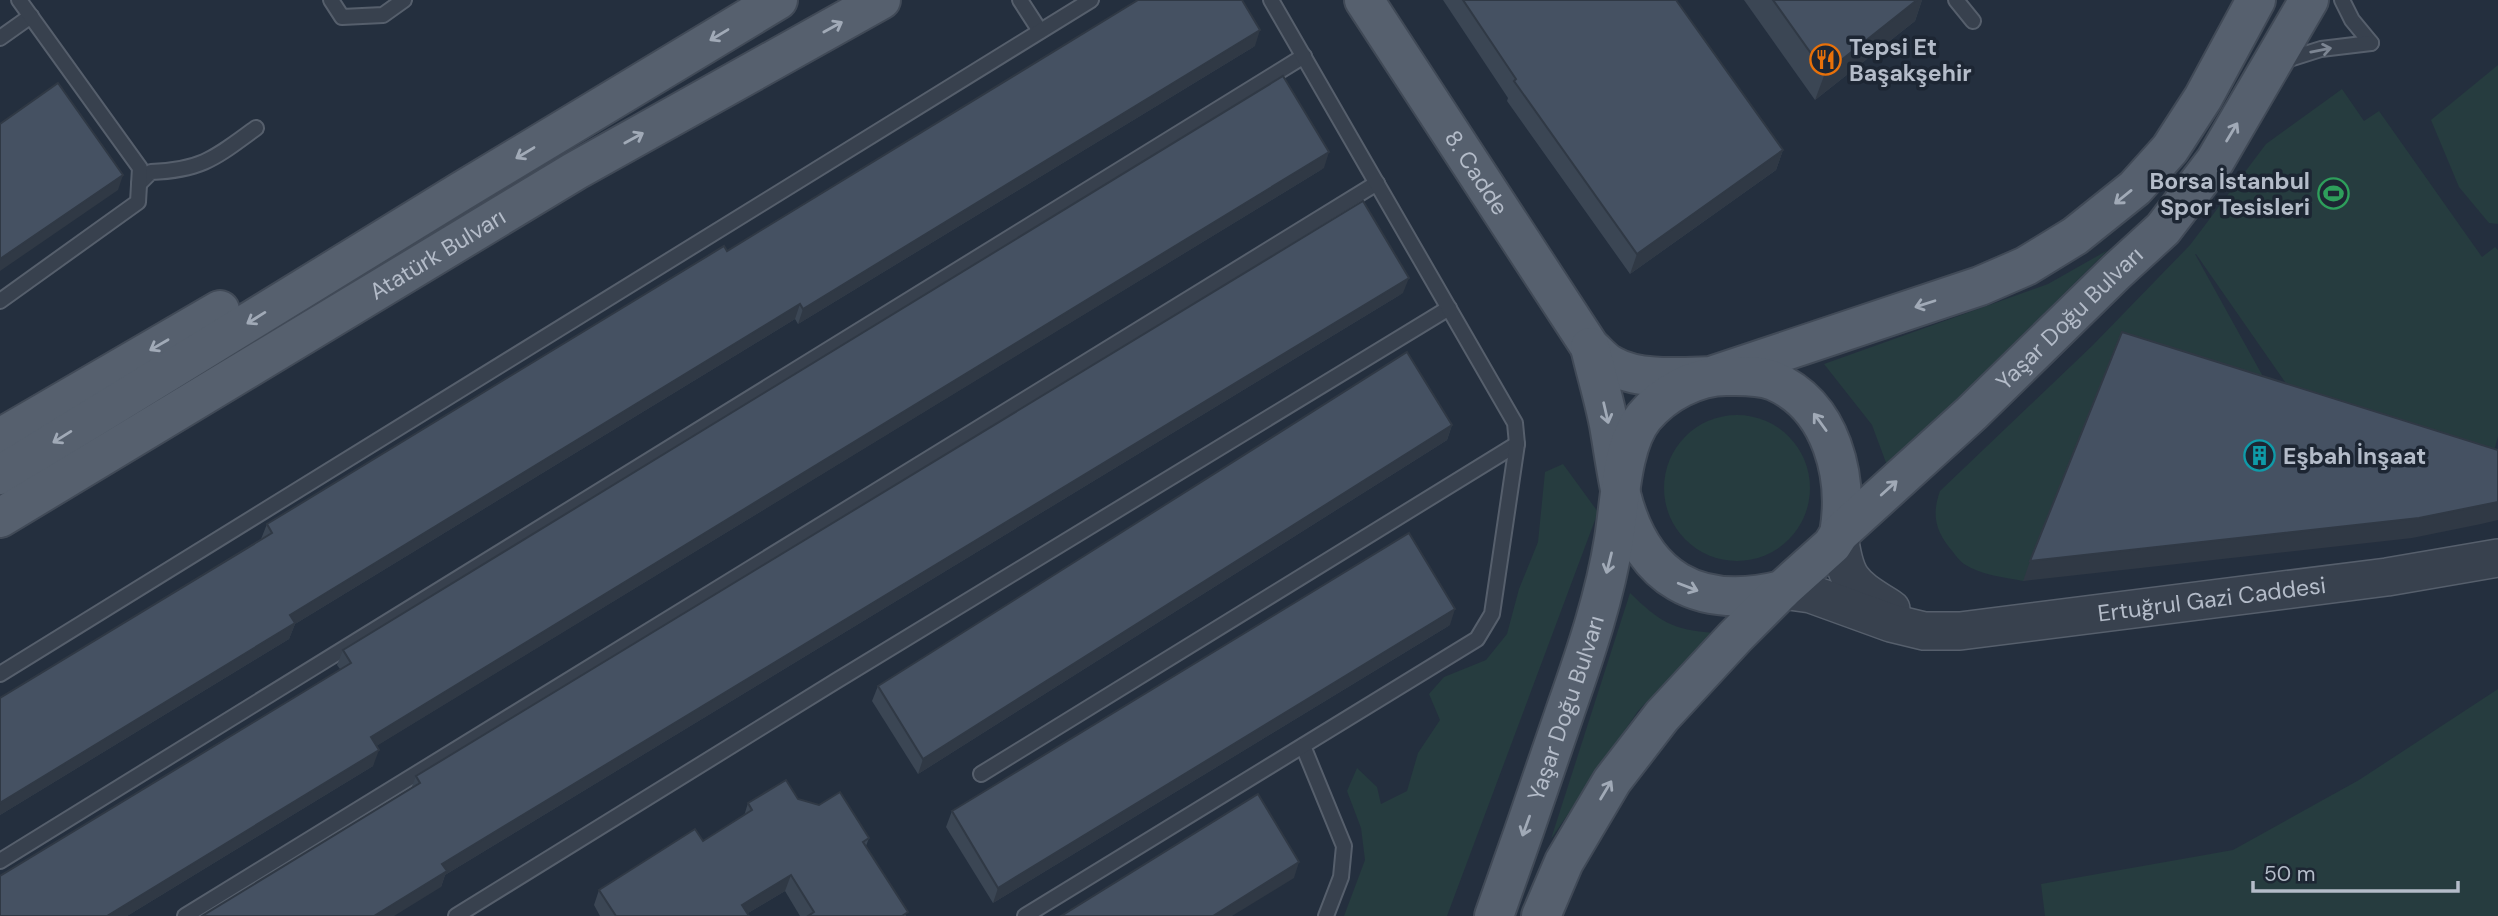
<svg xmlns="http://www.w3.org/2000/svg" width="2498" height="916" viewBox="0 0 2498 916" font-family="'DM Sans',sans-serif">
  <rect width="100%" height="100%" fill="#242f3e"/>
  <!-- green -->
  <g fill="#263c3f" fill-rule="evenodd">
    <polygon points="2498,65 2498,224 2489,223 2459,187 2431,120"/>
    <path d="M2342 89 2364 121 2379 111 2482 257 2495 247 2498 250V436L2490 467 2023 581C2003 577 1981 575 1964 564 1960 561 1956 556 1953 552 1936 532 1931 516 1940 491L2093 345 2190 245 2266 144ZM2195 254H2196L2292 392 2276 400Z"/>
    <polygon points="2108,250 1888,468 1872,425 1824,364 2048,284"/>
    <circle cx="1737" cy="488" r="73"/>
    <polygon points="1563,464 1598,512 1447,916 1344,916 1365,860 1361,828 1347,791 1357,768 1377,787 1381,804 1407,791 1418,753 1440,720 1429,694 1444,677 1486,660 1507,634 1519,589 1538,542 1545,472"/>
    <path d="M1630 593C1659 621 1672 630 1714 633L1638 711 1551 839Z"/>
    <polygon points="2498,689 2498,916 2045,916 2041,884 2233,850 2359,780"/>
  </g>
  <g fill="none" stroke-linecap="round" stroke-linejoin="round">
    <defs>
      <g id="service">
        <polyline points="331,0 342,17 383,15 404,0"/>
        <polyline points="1020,0 1040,31"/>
        <polyline points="1956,0 1973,21"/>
        <polyline points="2342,0 2352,20 2371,43"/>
        <polyline points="0,38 31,16"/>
        <polyline points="2283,61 2321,49 2371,43"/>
        <path d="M139 184 151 172C203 170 216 157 256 128"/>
        <polyline points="0,301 138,202 140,168 19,0"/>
        <polyline points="0,674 1091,0"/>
        <polyline points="1303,746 1344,846 1341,877 1326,916"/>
        <polyline points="981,774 1517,444"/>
        <polyline points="0,861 1304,56"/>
        <polyline points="185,916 1377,183"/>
        <polyline points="456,916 836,681 1449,308"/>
        <polyline points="1025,916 1477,639 1492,614 1517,444 1515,423 1271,0"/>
      </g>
      <g id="tertiary">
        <path d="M1839 534C1845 582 1852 584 1891 609"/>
        <path id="s1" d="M1782 590 1811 594 1891 623 1924 631H1960L2387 577 2498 558"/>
      </g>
      <g id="primary">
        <path id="s2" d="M1364 0 1590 347C1596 352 1603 361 1611 365 1638 381 1681 377 1711 376L1980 286 2026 266 2075 236 2135 188 2170 149 2203 98 2256 0"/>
        <path d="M1590 347C1596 373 1604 399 1609 425 1613 448 1616 471 1621 494 1642 579 1698 611 1782 590"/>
        <polyline points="0,438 220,310"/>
        <polyline points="0,475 460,192 778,0"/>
        <path id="s3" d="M0 518 575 171 881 0"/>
        <path id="s4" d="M1494 916C1519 846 1543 777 1567 706 1586 652 1605 596 1614 539 1620 503 1621 445 1644 417 1664 393 1696 376 1727 376 1742 376 1759 375 1774 381 1832 406 1849 477 1839 534"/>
        <path id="s5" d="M1541 916 1564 862 1612 781 1662 716 1735 637 1782 590 1832 545 1839 534 1972 413 2116 272 2163 229 2215 161 2309 0"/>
      </g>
    </defs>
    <!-- service casing -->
    <use href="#service" stroke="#565f6c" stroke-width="18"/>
    <!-- tertiary casing -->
    <use href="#tertiary" stroke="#565f6c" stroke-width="40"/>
    <!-- primary casing -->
    <use href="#primary" stroke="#414a57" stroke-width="42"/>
    <!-- service -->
    <use href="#service" stroke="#38414e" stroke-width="14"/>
    <!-- tertiary -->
    <use href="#tertiary" stroke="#38414e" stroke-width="37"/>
    <!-- primary -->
    <use href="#primary" stroke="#56606e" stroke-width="38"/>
  </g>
  <!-- wall -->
  <g fill="#3b4654">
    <polygon points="1443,0 1676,0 1783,150 1776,170 1630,274 1507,101 1508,98"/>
    <polygon points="1744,0 1922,0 1915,21 1815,100"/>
    <polygon points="1255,46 798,324 795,319 295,624 289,639 0,815 0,698 261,539 267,524 727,251"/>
    <polygon points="1324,168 376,746 373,766 127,916 0,916 340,669 337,665 343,650"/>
    <polygon points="1403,293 445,875 441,887 411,789 416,776"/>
    <polygon points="1452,425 1447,440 918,774 872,701 878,686"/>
    <polygon points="1450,625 993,903 946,827 952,811"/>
    <polygon points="798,799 869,838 866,846 906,916 800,916 785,891 748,913 749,916 600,916 594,905 599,890 703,841 744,816 748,803"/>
  </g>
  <!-- shaded-wall -->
  <g fill="#303945">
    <polygon points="1917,0 1922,0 1915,21 1815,100 1825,73"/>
    <polygon points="1260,30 1255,46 798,324 803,309"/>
    <polygon points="1783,150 1776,170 1630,274 1637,254"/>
    <polygon points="1329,152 1324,168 365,753 371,737"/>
    <polygon points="123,175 118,190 0,271 0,259"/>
    <polygon points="1409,278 1403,293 445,875 441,887 394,916 374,916 442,864"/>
    <polygon points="800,304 795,319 295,624 289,639 0,815 0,803 290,615"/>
    <polygon points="1452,425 1447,440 918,774 923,759"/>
    <polygon points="2498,502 2498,520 2481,524 2412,538 2023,581 2030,561"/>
    <polygon points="1455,609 1450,625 993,903 998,888"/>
    <polygon points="379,750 373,766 127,916 107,916"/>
    <polygon points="1299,862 1294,878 1232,916 1213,916"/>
    <polygon points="791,875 785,891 743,916 742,905"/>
  </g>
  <!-- building -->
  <g fill="#455162" stroke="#303945" stroke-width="2">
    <polygon points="1138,0 1242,0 1260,30 803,309 800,304 290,615 295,623 0,803 0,698 272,533 267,524 724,246 727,251"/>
    <polygon points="1463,0 1676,0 1783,150 1637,254 1514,81 1516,79"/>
    <polygon points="1773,0 1917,0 1825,73"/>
    <polygon points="1283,76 1329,152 371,737 379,750 107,916 0,916 0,876 351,663 343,650"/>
    <polygon points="58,83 123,175 0,259 0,124"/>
    <polygon points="1363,201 1409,278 442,864 447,871 374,916 202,916 420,783 416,776"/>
    <polygon points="2122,332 2498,450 2498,502 2419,518 2030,561"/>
    <polygon points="1407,352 1452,425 923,759 878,686"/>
    <polygon points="1409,533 1455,609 998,888 952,811"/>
    <polygon points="786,780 798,799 819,805 840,792 869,838 863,842 908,912 902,916 808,916 814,912 791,875 742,905 749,916 616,916 599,890 695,829 703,841 752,810 748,803"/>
    <polygon points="1258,794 1299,862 1213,916 1061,916"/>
  </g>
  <!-- one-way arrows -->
  <defs><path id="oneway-shaft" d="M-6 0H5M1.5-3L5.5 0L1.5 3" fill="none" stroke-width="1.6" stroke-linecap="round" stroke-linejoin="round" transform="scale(1.75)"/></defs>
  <g stroke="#a1aab7">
    <use href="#oneway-shaft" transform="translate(833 27) rotate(-29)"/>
    <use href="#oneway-shaft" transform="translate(719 35) rotate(149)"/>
    <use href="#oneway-shaft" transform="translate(2232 132) rotate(-59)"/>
    <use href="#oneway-shaft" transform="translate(634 138) rotate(-29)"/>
    <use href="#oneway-shaft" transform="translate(525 153) rotate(149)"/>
    <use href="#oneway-shaft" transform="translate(2123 197) rotate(141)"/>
    <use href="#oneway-shaft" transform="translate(1925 304) rotate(162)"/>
    <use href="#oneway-shaft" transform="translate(256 318) rotate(148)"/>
    <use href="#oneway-shaft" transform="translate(159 345) rotate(150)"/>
    <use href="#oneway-shaft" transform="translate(1606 413) rotate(77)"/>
    <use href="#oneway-shaft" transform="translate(1820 422) rotate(-126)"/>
    <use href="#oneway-shaft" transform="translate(62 437) rotate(148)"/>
    <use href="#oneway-shaft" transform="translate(1889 488) rotate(-42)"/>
    <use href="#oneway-shaft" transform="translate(1609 563) rotate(104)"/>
    <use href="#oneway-shaft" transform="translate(1688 587) rotate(21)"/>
    <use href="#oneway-shaft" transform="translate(1606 790) rotate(-59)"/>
    <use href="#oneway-shaft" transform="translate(1526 826) rotate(110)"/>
  </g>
  <use stroke="#7c8592" href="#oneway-shaft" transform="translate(2321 50) rotate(-11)"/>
  <!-- icons -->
  <defs>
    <symbol id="restaurant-ring" viewBox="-11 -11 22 22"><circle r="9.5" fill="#1d2633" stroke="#e8710a" stroke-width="1.5"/><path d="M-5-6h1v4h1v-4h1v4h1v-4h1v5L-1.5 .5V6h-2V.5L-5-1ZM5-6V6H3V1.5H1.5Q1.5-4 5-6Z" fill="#e8710a"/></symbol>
    <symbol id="stadium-ring" viewBox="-11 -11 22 22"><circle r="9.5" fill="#1d2633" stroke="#2e9e5b" stroke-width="1.5"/><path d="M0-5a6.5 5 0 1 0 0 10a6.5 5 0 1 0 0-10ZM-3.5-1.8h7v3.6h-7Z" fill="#2e9e5b"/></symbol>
    <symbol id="building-ring" viewBox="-11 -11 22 22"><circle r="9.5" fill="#1d2633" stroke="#0f9aa8" stroke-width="1.5"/><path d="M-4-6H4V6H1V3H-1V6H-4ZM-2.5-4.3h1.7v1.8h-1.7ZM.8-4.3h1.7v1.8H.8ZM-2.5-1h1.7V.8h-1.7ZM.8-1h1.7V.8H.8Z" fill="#0f9aa8"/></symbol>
  </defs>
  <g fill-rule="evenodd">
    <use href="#restaurant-ring" x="1808" y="42" width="35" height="35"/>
    <use href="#stadium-ring" x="2316" y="176" width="35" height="35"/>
    <use href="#building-ring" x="2242" y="438" width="35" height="35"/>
  </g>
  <g text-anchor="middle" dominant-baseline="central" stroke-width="7" stroke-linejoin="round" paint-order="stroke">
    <!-- poi labels -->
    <g font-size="23" font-weight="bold" fill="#b4bcc9" stroke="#1d2633" text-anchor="start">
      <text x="1849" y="47">Tepsi Et<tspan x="1849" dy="26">Başakşehir</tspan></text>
      <text x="2310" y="181" text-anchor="end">Borsa İstanbul<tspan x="2310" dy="26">Spor Tesisleri</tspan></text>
      <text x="2283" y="456">Eşbah İnşaat</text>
    </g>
    <!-- street labels -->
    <g font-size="23" fill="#b4bcc9" stroke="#1d2633">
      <text stroke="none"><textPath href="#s2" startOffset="206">8. Cadde</textPath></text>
      <text stroke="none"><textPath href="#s3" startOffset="511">Atatürk Bulvarı</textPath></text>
      <text stroke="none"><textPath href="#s5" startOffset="805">Yaşar Doğu Bulvarı</textPath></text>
      <text stroke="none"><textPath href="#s1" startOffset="438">Ertuğrul Gazi Caddesi</textPath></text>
      <text stroke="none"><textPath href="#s4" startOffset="220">Yaşar Doğu Bulvarı</textPath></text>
    </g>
  </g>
  <!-- scale -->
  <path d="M2253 881v10h205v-10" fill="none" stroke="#b4bcc9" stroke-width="3.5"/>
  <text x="2264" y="881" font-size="21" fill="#b4bcc9" stroke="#1d2633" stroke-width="5" paint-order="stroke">50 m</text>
</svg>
